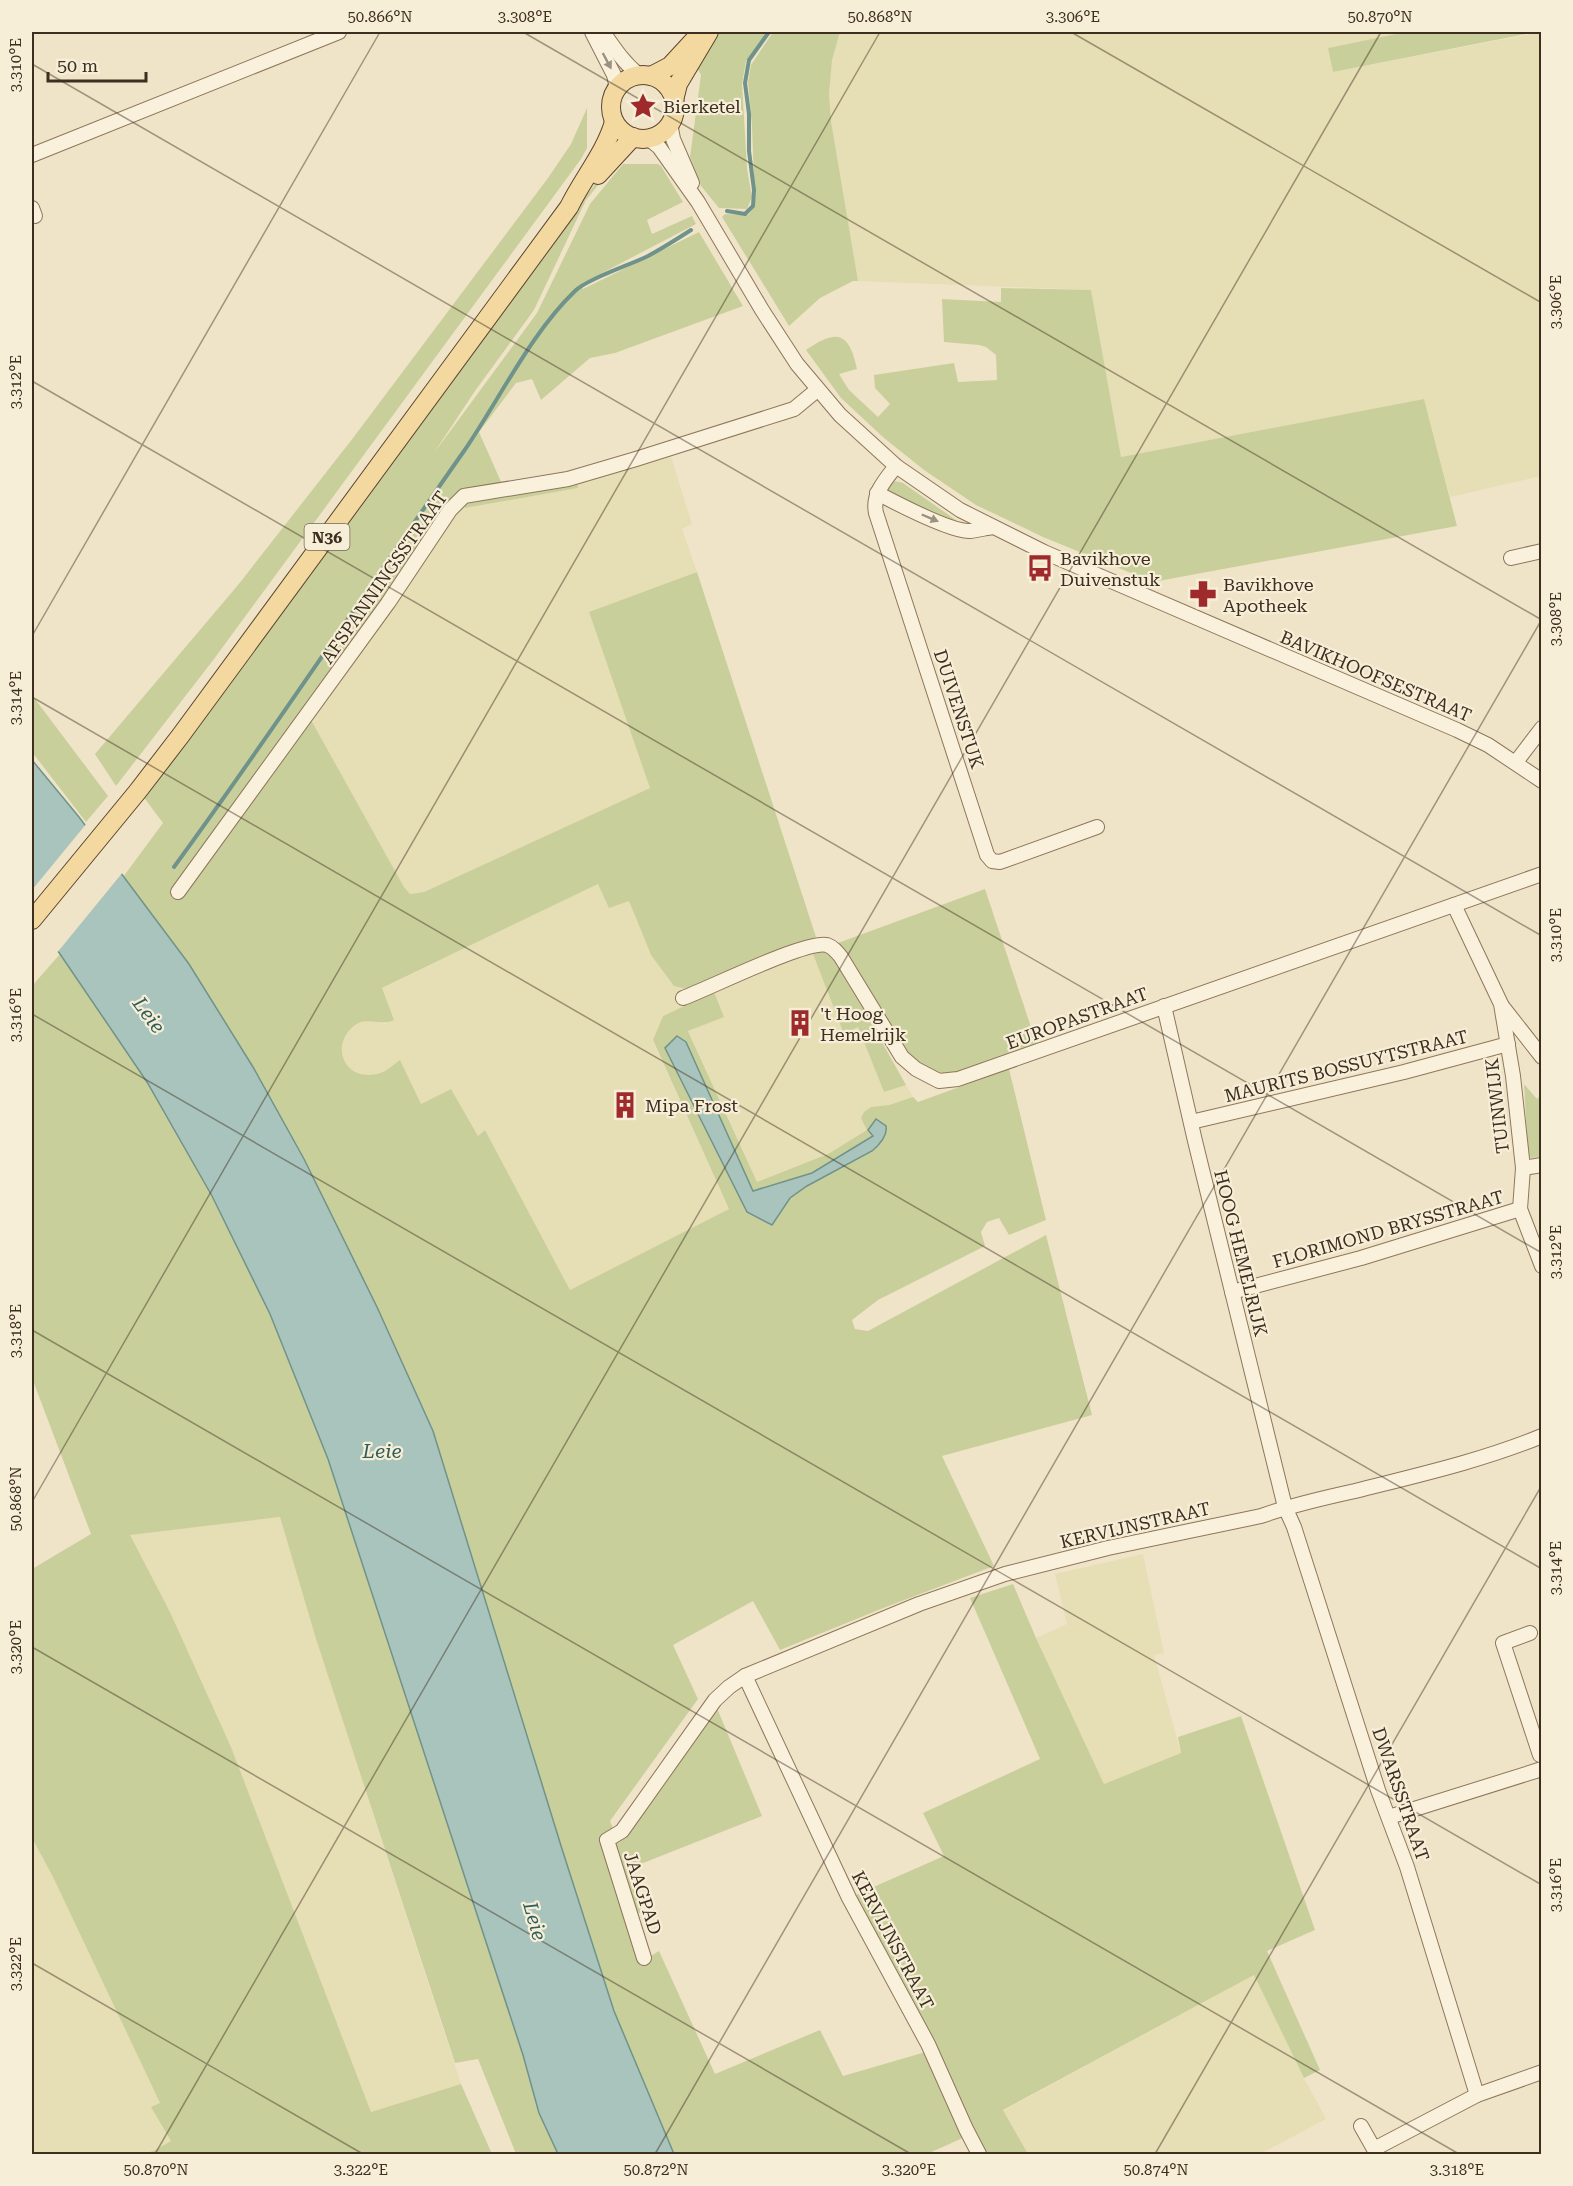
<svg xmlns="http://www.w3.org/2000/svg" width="1573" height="2186" viewBox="0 0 1573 2186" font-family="'Roboto Serif',serif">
  <rect width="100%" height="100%" fill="#f0e4c8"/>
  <!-- farmland -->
  <g fill="#e6deb5">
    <polygon points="840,32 1406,32 1328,48 1333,72 1541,32 1541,476 1450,497 1424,399 1121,457 1091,290 858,281 831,121 829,94 832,60"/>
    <polygon points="671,457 692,524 682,529 697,572 589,612 650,788 424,892 410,894 404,887 311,720 433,540 464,503 466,508 577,488 577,483"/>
    <polygon points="598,884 617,904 629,901 651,955 712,983 816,937 820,951 813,954 844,1034 858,1027 884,1092 905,1083 913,1097 889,1105 871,1107 861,1118 868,1130 828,1154 757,1182 688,1030 714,993 663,1016 653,1041 729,1209 570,1290 485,1130 478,1136 451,1089 421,1104 380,1074 368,1076 352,1070 345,1064 341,1054 342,1044 344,1035 357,1023 367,1021 386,1024 381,989"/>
    <polygon points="280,1517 316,1639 461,2084 371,2112 231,1747 170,1612 129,1534"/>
    <polygon points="1143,1554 1164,1653 1154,1655 1181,1753 1104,1784 1036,1638 1067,1624 1055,1574"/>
    <polygon points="32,1838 53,1877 160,2103 152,2107 171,2141 153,2151 141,2154 32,2154"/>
    <polygon points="1254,1975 1304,2078 1326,2119 1260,2154 1028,2154 1003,2111"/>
  </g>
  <!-- green -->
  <g fill="#c9cf9b" fill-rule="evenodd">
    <polygon points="719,32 768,32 746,61 742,84 747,169 752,197 747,209 719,208 701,186 690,157 701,75 697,68"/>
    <polygon points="773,32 840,32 832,60 829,94 831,121 858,281 853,281 820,298 789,326 722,217 725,214 748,215 755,206 752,126 748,82 751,65"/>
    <polygon points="1406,32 1536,32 1333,72 1328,48"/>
    <polygon points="587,108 587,148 581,159 214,659 116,786 95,754 238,585 353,438 548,178 571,144"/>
    <path d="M613 162 615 164 586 200 534 310 475 391 434 453 537 313 590 204 623 164H658L661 166 683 202 647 220 652 234 692 216 696 224 581 284 583 289 699 232 743 306 615 353 590 358 541 400 532 379 516 383 479 432 502 484 576 471 578 488 465 508 461 493 311 720 404 887 410 894 424 892 650 788 589 612 697 572 816 937 712 983 687 989 674 986 651 955 629 901 609 908 598 884 382 988 394 1020C379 1027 367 1016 355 1025 329 1045 344 1081 377 1074 385 1073 393 1065 400 1060L421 1104 451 1089 478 1136 485 1130 570 1290 729 1209 653 1040 663 1016 714 992 724 1017 688 1031 757 1182 828 1154 867 1130 861 1118 864 1112 871 1107 889 1105 913 1097 918 1102 1009 1069 1046 1220 1009 1235 999 1218 987 1222 981 1232 985 1246 878 1300 852 1320 855 1329 868 1331 1046 1235 1092 1415 942 1456 994 1566 886 1607 780 1650 753 1601 673 1645 698 1699 610 1821 619 1843 717 1708 762 1816 628 1869 642 1912 635 1914 649 1957 659 1951 715 2074 820 2030 843 2076 929 2051 965 2137 927 2154H674L614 2011 562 1849 377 1307 304 1159 253 1067 189 964 123 877 163 823 142 795 585 197ZM677 1036 686 1042 753 1191 812 1173 873 1136 790 1198 772 1225 747 1212 665 1048Z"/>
    <path d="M1001 288 1091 290 1121 457 1424 399 1457 526 1153 582 1043 537 976 505 924 470 884 438 841 398 806 350C836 329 849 331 857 369L839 374 849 390 878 417 890 404 875 388 874 375 954 363 958 382 997 380 996 355 986 347 979 345 944 342 942 299 1001 302Z"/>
    <polygon points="895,481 903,483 963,525 911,506 887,491 891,483"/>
    <polygon points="32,695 108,796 86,822 32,752"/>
    <polygon points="985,889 1038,1048 957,1073 943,1073 930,1071 915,1062 895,1039 838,943"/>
    <polygon points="828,946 906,1085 884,1092 858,1027 844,1034 813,954"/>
    <polygon points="60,954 147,1082 212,1196 270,1314 328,1459 523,2055 539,2113 558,2154 516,2154 478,2059 455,2063 316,1639 280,1517 130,1535 170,1612 231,1747 371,2112 461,2084 492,2154 141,2154 153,2151 171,2141 151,2107 160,2103 53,1877 32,1838 32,1569 91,1534 32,1378 32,986"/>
    <polygon points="1524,1084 1537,1099 1541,1095 1541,1157 1531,1158 1528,1154"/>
    <polygon points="1013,1584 1036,1638 1104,1784 1181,1753 1178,1737 1241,1716 1315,1930 1267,1951 1320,2070 1304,2078 1254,1975 1003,2110 1028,2154 982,2154 853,1896 944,1856 923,1813 1040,1759 970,1598"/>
  </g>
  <!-- water -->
  <g fill="#a9c4bc" stroke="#6f938a" stroke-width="1.5">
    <polygon points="32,760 79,817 189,964 253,1067 304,1159 377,1307 433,1431 562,1849 614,2011 674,2154 558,2154 539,2113 523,2055 328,1459 270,1314 212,1196 147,1082 60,954 32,919"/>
    <path d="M677 1036 686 1042 753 1191 812 1173 873 1136 868 1130 876 1119 886 1126C888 1136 879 1145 872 1151L807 1186 790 1198 772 1225 747 1212 665 1048Z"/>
  </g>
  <!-- pier -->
  <polygon fill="#f0e4c8" points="87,823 123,872 56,954 32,923 32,890"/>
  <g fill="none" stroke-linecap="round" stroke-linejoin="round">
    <!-- stream -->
    <g stroke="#6f938a" stroke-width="4">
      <polyline points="727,211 745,214 753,206 754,190 749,151 749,114 745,83 749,60 769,32"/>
      <path d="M174 867C274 730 367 589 464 451 499 400 531 333 575 291 587 279 630 265 648 256 663 248 677 239 691 230"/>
    </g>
    <defs>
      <g id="minor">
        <polyline points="592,32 614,75 617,88"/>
        <path d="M603 32C614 48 624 63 639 75"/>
        <polyline points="670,123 673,139 692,183"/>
        <polyline points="648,138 659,147 698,202 762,310 797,364 840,415 896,466 960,510 1044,552 1457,730 1488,745 1542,781"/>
        <polyline points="32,155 339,32"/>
        <polyline points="32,208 35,216"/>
        <path d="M896 466C885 480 872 494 876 513L987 855 992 861 1000 862 1097 827"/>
        <path d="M877 493C896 503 951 532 970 531 978 530 986 528 993 527"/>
        <polyline points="1511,558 1542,551"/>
        <polyline points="1516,762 1542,728"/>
        <polyline points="178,892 388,603 450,510 464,496 568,479 636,459 794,409 817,390"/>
        <polyline points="1454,905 1501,1004 1513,1076 1523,1168 1520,1209 1542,1266"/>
        <path d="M683 998C710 988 806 940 827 945 833 947 837 952 841 957L902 1057 916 1069 939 1081 958 1079 1542 874"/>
        <polyline points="1164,1006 1195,1141 1285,1507 1294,1527 1378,1790 1407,1867 1477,2095"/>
        <polyline points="1502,1006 1542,1057"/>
        <polyline points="1191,1122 1404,1072 1508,1044"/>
        <polyline points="1523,1168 1542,1165"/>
        <polyline points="1232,1292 1361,1258 1520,1209"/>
        <polyline points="1530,1633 1503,1643 1540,1755"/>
        <polyline points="745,1676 849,1898 928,2044 966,2129 979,2154"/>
        <polyline points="1389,1817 1542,1769"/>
        <path d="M644 1958 607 1840 622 1831 715 1700 729 1687 745 1676 919 1604 1005 1574 1108 1548 1261 1516C1292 1505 1323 1498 1355 1491 1418 1475 1481 1461 1542 1436"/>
        <polyline points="1361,2126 1374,2149 1477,2095 1542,2072"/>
      </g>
      <g id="major">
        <circle cx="643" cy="107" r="32"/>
        <polyline points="651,76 670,66 694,40"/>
        <polyline points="674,100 678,84 709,32"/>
        <polyline points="598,175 633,137"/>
        <path d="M32 920 138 791 181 735 569 207C583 178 605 153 614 122"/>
      </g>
    </defs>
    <!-- minor casing -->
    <use href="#minor" stroke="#8d765c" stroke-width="16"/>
    <!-- major casing -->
    <use href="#major" stroke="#5b4430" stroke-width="20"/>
    <!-- minor -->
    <use href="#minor" stroke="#faf1dc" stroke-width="14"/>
    <!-- major -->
    <use href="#major" stroke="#f3d9a0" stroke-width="18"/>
  </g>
  <!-- one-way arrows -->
  <defs><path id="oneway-solid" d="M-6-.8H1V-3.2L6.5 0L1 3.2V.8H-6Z" transform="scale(1.5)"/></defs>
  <g fill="#9c907e">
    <use href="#oneway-solid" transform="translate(607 61) rotate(62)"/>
    <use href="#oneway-solid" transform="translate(930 518) rotate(23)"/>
  </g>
  <!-- ticks -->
  <path fill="none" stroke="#3d2e20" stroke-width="1.5" stroke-opacity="0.45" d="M523 32 1542 620M1071 32 1542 303M32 64 1542 936M32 381 1542 1253M32 636 380 32M32 697 1542 1569M32 1014 1542 1885M32 1330 1459 2154M32 1502 880 32M32 1647 911 2154M32 1963 363 2154M155 2154 1381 32M655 2154 1542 619M1155 2154 1542 1485"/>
  <!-- icons -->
  <defs>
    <symbol id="sight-bare" viewBox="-9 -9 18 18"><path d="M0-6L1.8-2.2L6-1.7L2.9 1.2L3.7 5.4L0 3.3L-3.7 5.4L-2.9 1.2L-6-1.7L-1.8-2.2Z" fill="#9e2a2b" stroke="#f7eed8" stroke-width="2.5" paint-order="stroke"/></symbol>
    <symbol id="bus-bare" viewBox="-9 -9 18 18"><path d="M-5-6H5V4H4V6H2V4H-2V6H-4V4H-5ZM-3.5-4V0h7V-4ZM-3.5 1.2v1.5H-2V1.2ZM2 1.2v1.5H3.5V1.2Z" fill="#9e2a2b" stroke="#f7eed8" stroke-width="2.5" paint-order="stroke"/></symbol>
    <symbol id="pharmacy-bare" viewBox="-9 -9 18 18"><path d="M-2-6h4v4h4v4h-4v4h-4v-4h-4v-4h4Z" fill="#9e2a2b" stroke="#f7eed8" stroke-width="2.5" paint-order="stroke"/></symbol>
    <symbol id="building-bare" viewBox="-9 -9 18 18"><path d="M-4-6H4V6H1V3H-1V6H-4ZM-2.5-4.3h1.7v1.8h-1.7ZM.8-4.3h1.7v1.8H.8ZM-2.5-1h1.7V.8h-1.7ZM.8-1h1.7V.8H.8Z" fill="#9e2a2b" stroke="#f7eed8" stroke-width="2.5" paint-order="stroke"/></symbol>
  </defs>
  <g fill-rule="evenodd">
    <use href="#sight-bare" x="624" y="87" width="38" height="38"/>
    <use href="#bus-bare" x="1021" y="549" width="38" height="38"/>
    <use href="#pharmacy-bare" x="1184" y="575" width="38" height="38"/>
    <use href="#building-bare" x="781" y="1004" width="38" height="38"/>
    <use href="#building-bare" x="606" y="1086" width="38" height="38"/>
  </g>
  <g text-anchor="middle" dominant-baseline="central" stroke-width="4.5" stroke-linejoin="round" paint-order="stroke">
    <!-- shield labels -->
    <rect fill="#f7eed8" stroke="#756857" stroke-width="1.5" x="304.5" y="524" width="45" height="26" rx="4.5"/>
    <g font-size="16" font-weight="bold" fill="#3d2e20">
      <text x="327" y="537">N36</text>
    </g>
    <!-- poi labels -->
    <g font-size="18" fill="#3d2e20" stroke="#f7eed8" text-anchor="start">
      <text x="663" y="106">Bierketel</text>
      <text x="1060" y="558">Bavikhove<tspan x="1060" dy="21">Duivenstuk</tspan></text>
      <text x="1223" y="584">Bavikhove<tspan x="1223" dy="21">Apotheek</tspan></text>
      <text x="820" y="1013">'t Hoog<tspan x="820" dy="21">Hemelrijk</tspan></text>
      <text x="645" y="1105">Mipa Frost</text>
    </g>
    <!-- street labels -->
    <g font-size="18" fill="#3d2e20" stroke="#f7eed8">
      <text transform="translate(384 577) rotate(-55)">AFSPANNINGSSTRAAT</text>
      <text transform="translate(1376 676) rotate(23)">BAVIKHOOFSESTRAAT</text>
      <text transform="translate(959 709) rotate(72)">DUIVENSTUK</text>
      <text transform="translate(1077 1018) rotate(-20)">EUROPASTRAAT</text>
      <text transform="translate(1346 1066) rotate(-14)">MAURITS BOSSUYTSTRAAT</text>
      <text transform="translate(1497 1106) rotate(-97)">TUINWIJK</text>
      <text transform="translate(1388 1229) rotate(-16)">FLORIMOND BRYSSTRAAT</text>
      <text transform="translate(1241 1253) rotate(76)">HOOG HEMELRIJK</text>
      <text transform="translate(1135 1525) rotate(-13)">KERVIJNSTRAAT</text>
      <text transform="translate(1401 1794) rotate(71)">DWARSSTRAAT</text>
      <text transform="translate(643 1893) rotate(72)">JAAGPAD</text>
      <text transform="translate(893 1940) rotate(62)">KERVIJNSTRAAT</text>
    </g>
    <!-- water labels -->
    <g font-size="20" font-style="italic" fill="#2f5d5a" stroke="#f7eed8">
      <text transform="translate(149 1015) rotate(53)">Leie</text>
      <text x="382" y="1451">Leie</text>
      <text transform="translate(535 1921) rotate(74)">Leie</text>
    </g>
  </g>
  <!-- border -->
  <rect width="1573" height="2186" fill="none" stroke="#f7eed8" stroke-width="66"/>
  <!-- scale -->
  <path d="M48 72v9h98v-9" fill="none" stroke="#3d2e20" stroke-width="3"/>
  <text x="57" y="72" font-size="18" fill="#3d2e20" stroke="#f7eed8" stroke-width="4.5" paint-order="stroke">50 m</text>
  <rect x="33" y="33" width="1507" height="2120" fill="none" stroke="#3d2e20" stroke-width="2"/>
  <g font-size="15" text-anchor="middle" fill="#3d2e20">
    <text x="380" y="22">50.866°N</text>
    <text x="525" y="22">3.308°E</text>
    <text x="880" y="22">50.868°N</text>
    <text x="1073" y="22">3.306°E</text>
    <text x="1380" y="22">50.870°N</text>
    <text transform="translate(16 65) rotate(-90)" y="5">3.310°E</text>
    <text transform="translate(1556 302) rotate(-90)" y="5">3.306°E</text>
    <text transform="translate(16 382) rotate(-90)" y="5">3.312°E</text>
    <text transform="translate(1556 619) rotate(-90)" y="5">3.308°E</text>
    <text transform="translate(16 698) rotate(-90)" y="5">3.314°E</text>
    <text transform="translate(1556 935) rotate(-90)" y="5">3.310°E</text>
    <text transform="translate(16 1015) rotate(-90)" y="5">3.316°E</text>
    <text transform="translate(1556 1252) rotate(-90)" y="5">3.312°E</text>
    <text transform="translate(16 1331) rotate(-90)" y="5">3.318°E</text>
    <text transform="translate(16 1499) rotate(-90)" y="5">50.868°N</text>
    <text transform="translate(1556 1568) rotate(-90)" y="5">3.314°E</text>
    <text transform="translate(16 1647) rotate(-90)" y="5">3.320°E</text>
    <text transform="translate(1556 1885) rotate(-90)" y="5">3.316°E</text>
    <text transform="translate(16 1964) rotate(-90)" y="5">3.322°E</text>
    <text x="156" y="2175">50.870°N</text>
    <text x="361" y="2175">3.322°E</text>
    <text x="656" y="2175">50.872°N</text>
    <text x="909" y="2175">3.320°E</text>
    <text x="1156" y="2175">50.874°N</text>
    <text x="1457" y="2175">3.318°E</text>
  </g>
</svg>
